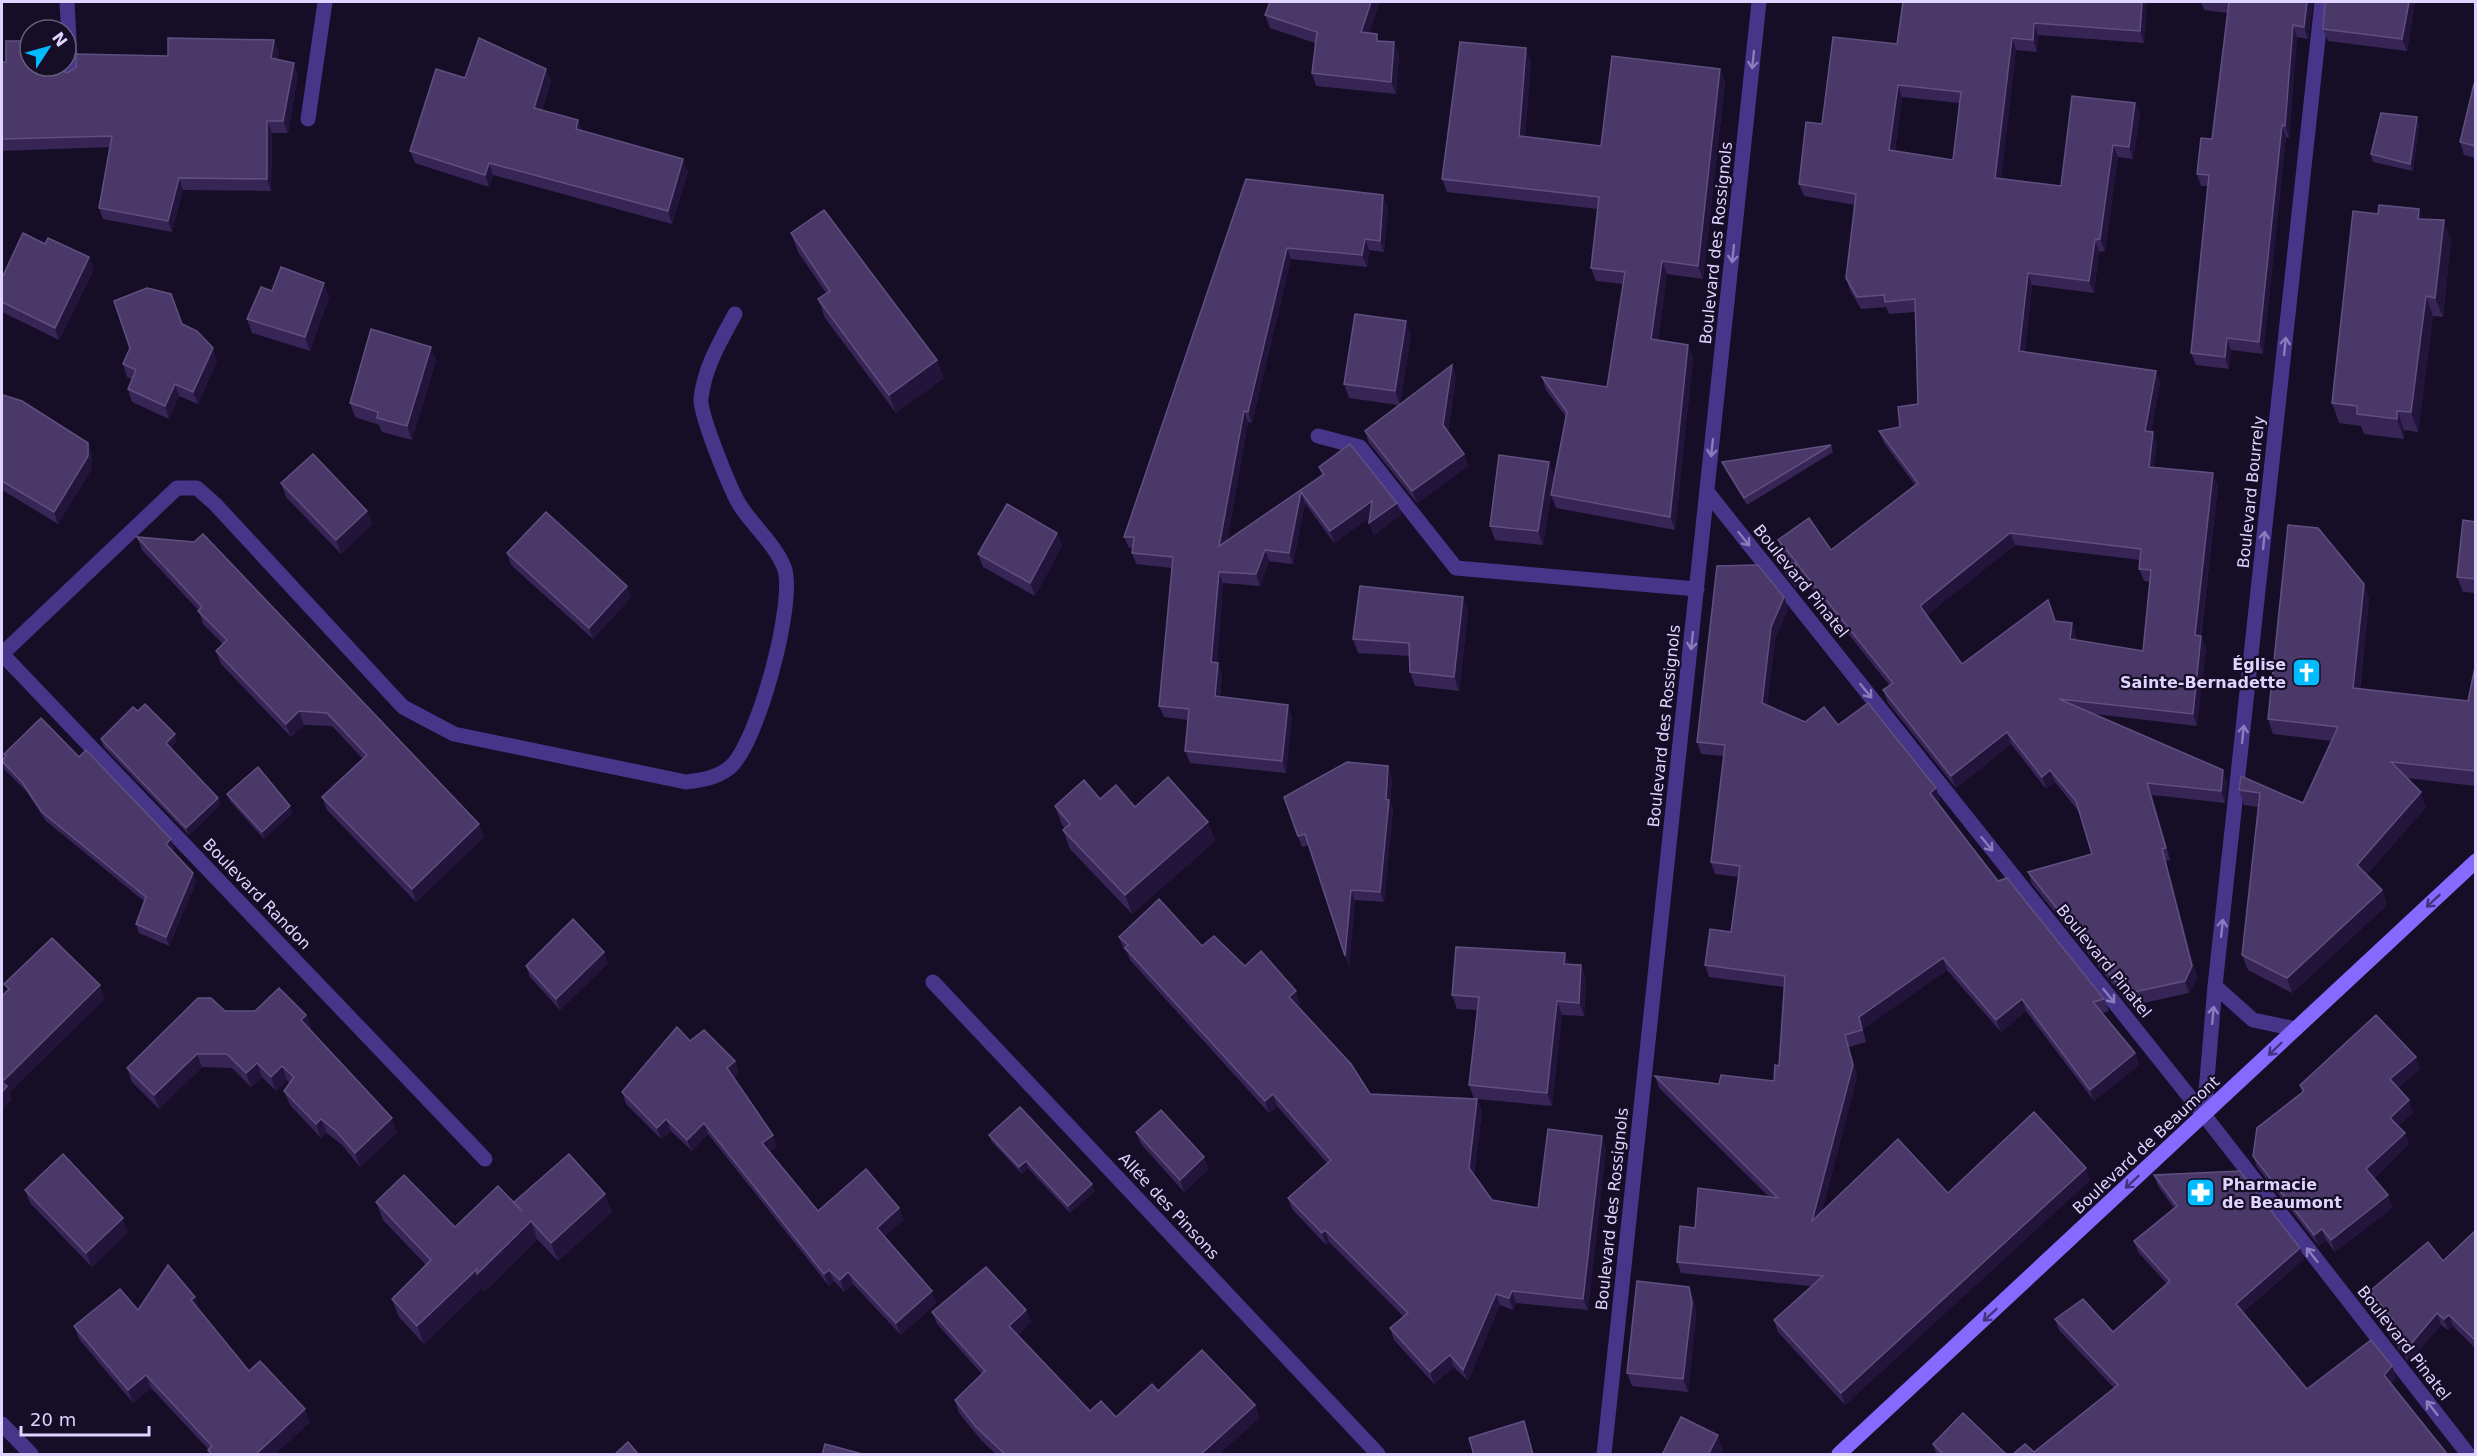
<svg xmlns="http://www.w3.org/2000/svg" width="2477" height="1456" viewBox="0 0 2477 1456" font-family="'DejaVu Sans',sans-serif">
  <rect width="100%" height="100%" fill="#160d26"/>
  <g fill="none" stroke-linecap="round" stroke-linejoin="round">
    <!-- lane -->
    <polyline stroke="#463589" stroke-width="15" points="67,2 71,75"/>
    <!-- street -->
    <g stroke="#463589" stroke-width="15">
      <polyline points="308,119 325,2"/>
      <polyline points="1318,436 1360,447 1456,568 1697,589"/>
      <polyline points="1708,493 2204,1115 2468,1454"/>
      <path d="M2 654 177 488H197L215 504 403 707 454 734 686 782C701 780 717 778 729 768 757 747 797 599 784 567 775 544 752 525 739 504 730 488 699 413 701 398 705 366 720 342 735 314"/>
      <polyline points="2,654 485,1159"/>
      <polyline points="933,982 1378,1454"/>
      <polyline points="2215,986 2253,1020 2296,1029"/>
      <polyline points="2204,1115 2215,986 2322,2"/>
      <polyline points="2,1424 31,1454"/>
      <polyline points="1604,1454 1759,2"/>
    </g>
    <!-- secondary -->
    <polyline stroke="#866aff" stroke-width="15" points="1839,1454 2476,861"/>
  </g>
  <!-- wall -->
  <g fill="#372556" fill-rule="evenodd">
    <path d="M1903 2H2147L2144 43 2038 35 2037 52 2016 50 2001 178 2061 186 2135 103 2140 115 2133 159 2118 157 2105 251 2099 252 2094 293 2032 285 2025 352 2156 371 2160 383 2151 431 2157 444 2154 467 2218 485 2201 636 2206 648 2197 726 2095 714 2227 782 2225 803 2152 795 2170 860 2166 861 2197 978 2189 993 2130 1006 2032 884 2028 872 2092 854 2079 812 2055 782 2046 789 2011 744 1956 788 1888 703 1883 690 1890 686 1802 576 1796 588 1786 576 1782 564 1791 563 1783 553 1778 540 1831 550 1915 485 1884 443 1879 431 1900 427 1918 404 1915 312 1889 314 1886 307 1861 309 1850 290 1846 278 1855 205 1804 196 1799 184 1822 124 1897 44ZM1902 97 1959 103 1953 160 1895 151ZM2015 545 2140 560 2139 569 2144 581 2150 582 2143 651 2076 640V635L2055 621 2048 600 1962 664 1927 615Z"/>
    <polygon points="2201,2 2313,2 2308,39 2297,37 2289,138 2286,137 2263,354 2231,350 2229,369 2196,365 2191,353 2208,186 2201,186 2197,174 2212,139 2228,13 2204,10"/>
    <polygon points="2415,2 2407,51 2328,41 2323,29"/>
    <polygon points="1265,15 1369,33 1380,41 1394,42 1399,55 1396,94 1316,86 1312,73 1315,43 1270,28"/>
    <polygon points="274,40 279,52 277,59 298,75 288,133 272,133 271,191 183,190 172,232 103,219 99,208 110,147 2,151 2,62 62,70 67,73 168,56"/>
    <polygon points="1531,61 1525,136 1601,146 1720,69 1725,82 1703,279 1667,274 1658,340 1688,345 1693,358 1675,530 1556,508 1551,495 1566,417 1546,390 1542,377 1607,387 1623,284 1596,281 1591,268 1598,209 1447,192 1442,179"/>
    <polygon points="546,69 551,81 542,110 582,131 688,171 672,224 493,175 489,187 415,163 410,151 465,78"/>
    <polygon points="2475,84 2475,158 2464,155 2460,142"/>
    <polygon points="2419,124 2413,171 2373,162 2371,154"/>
    <polygon points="1246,179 1388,207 1384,252 1369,250 1367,267 1291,259 1252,423 1248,422 1227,541 1322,475 1319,467 1397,503 1401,515 1374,535 1369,523 1370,517 1334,543 1305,503 1293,564 1269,561 1260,586 1223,583 1217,663 1222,675 1220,697 1292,716 1286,773 1190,763 1185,751 1188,720 1164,717 1159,706 1172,568 1136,564 1132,553 1132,548 1129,548 1124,537"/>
    <polygon points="2419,209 2422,219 2451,240 2443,317 2433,316 2418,432 2404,430 2404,439 2364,434 2361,426 2339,423 2332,403 2378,214"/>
    <polygon points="791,233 944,378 896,413 825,318 818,299 826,293 798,252"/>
    <polygon points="94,269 59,340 2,312 2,278"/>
    <polygon points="272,291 329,297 310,351 252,333 247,319"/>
    <polygon points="182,324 217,361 198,404 179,396 169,419 132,402 128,389 132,379 127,377 123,364"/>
    <polygon points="1411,334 1400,404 1452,365 1456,377 1448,432 1464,454 1468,466 1417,503 1369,443 1365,431 1398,405 1349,398 1344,384"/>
    <polygon points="431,347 436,361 412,440 382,432 379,425 355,417 350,403"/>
    <polygon points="2,398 92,454 92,468 58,524 2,490"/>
    <polygon points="1831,445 1833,452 1747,505 1725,469 1722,462"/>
    <polygon points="1549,462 1554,476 1543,545 1495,540 1490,526"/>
    <polygon points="281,483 367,511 372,524 341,554 286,497"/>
    <polygon points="2475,522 2475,593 2463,592 2457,577"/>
    <polygon points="1057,533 1062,546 1035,596 983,567 978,554"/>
    <polygon points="137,537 484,837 416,902 327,810 322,797 363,759 332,726 304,725 291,737 221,664 216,651 223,644 203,624 199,611 142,550"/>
    <polygon points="507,553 631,597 593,639 511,565"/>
    <polygon points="2364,584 2369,598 2360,689 2468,701 2475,667 2475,786 2407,778 2426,807 2366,875 2382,890 2387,905 2292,993 2248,970 2242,955 2258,807 2244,805 2239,790 2241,776 2303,803 2332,741 2273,734 2268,719"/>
    <polygon points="1784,597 1788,609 1775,639 1767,706 1805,722 1838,725 1936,788 1940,800 1937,802 1998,881 2104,999 2109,1011 2102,1013 2135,1053 2139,1065 2094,1101 2026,1011 2001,1032 1947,970 1863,1029 1866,1042 1849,1047 1857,1077 1822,1211 1948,1193 2090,1180 1845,1405 1778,1332 1774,1320 1811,1286 1681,1273 1677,1262 1695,1228 1769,1197 1659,1088 1655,1076 1719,1084 1774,1081 1779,1066 1784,987 1709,977 1705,965 1731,932 1738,877 1715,874 1711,862 1724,756 1701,754 1697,742"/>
    <polygon points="1468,611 1459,691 1415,686 1410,672 1410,656 1358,653 1353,639"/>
    <polygon points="101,739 177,741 170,748 218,798 220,805 189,835 103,746"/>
    <polygon points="4,754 79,757 171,839 174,848 172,851 193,873 196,882 169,946 139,933 136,924 145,902 46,821 26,791 5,770 2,761 5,756"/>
    <polygon points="1392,777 1390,803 1393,810 1384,902 1355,900 1349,967 1309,845 1302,847 1284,797"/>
    <polygon points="227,794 292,813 264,839 230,801"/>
    <polygon points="1100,799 1208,822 1215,841 1132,914 1070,849 1063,830 1065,829 1062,825 1055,806"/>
    <polygon points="1119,937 1202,946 1245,966 1300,1003 1297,1006 1370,1094 1474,1099 1469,1085 1477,1010 1457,1009 1452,995 1565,953 1569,965 1586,979 1584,1016 1562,1015 1552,1106 1477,1099 1482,1111 1474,1175 1492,1200 1538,1208 1606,1148 1588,1310 1516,1303 1513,1310 1500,1305 1468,1381 1454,1367 1434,1384 1394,1340 1390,1328 1403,1316 1329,1242 1326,1245 1292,1209 1288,1198 1327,1163 1277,1106 1269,1113 1130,960 1127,952 1123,948"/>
    <polygon points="608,963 560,1010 530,977 526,966"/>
    <polygon points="225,1011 306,1015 311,1029 310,1030 397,1132 360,1167 342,1145 327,1133 321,1138 290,1105 284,1091 290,1083 287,1080 276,1091 262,1077 251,1087 232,1068 202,1067 159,1109 132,1082 127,1068"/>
    <polygon points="735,1061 739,1073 734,1078 777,1146 769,1152 818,1211 899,1208 903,1220 885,1236 936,1303 901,1335 853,1284 844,1292 834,1281 829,1286 708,1134 692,1151 671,1131 661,1139 626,1104 622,1092"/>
    <polygon points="2420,1069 2398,1088 2413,1112 2398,1126 2405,1133 2409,1144 2374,1178 2393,1207 2335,1252 2326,1240 2319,1246 2257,1167 2253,1156 2302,1092 2300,1085"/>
    <polygon points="1136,1132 1209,1169 1184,1192 1141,1144"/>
    <polygon points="989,1135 1095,1191 1070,1213 1028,1168 1022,1174 992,1142"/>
    <polygon points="2154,1175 2300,1248 2304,1259 2243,1312 2307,1389 2396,1377 2391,1383 2034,1452 2114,1388 2059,1330 2055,1319 2113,1332 2167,1284 2138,1252 2134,1241 2174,1208 2158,1186"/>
    <polygon points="25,1190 128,1232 92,1267 30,1203"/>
    <polygon points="376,1202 455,1227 514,1203 612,1212 558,1261 537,1239 484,1292 482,1288 424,1344 399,1317 392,1299 426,1265 383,1220"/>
    <polygon points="2475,1231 2475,1348 2453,1326 2448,1330 2441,1325 2409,1362 2390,1338 2386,1327 2391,1324 2374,1302 2370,1291 2443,1261"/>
    <polygon points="1694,1300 1696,1316 1688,1392 1632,1386 1627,1373"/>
    <polygon points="138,1310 199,1310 249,1371 310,1422 274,1455 210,1455 209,1450 151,1388 133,1403 79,1339 74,1326"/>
    <polygon points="1026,1310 1031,1322 1017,1335 1090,1411 1116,1417 1158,1391 1255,1405 1259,1418 1218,1455 997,1455 981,1440 959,1413 955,1400 982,1374 937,1324 932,1312"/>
    <polygon points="1933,1444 2007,1455 1937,1455"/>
  </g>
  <!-- shaded-wall -->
  <g fill="#22143b">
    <polygon points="1371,2 1380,2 1365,45 1361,32"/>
    <polygon points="2142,2 2147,2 2144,43 2140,31"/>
    <polygon points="2307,2 2313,2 2308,39 2304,27"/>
    <polygon points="2409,2 2415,2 2407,51 2402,39"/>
    <polygon points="2034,23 2038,35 2037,52 2033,40"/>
    <polygon points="2293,25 2297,37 2289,138 2285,126"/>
    <polygon points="2012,38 2016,50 2000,190 1995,178"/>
    <polygon points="274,40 279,52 276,70 271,58"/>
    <polygon points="1394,42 1399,55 1396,94 1391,82"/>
    <polygon points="1526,48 1531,61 1524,149 1519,136"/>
    <polygon points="294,63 298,75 288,133 283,121"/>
    <polygon points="546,69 551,81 538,120 534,108"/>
    <polygon points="1720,69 1725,82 1703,279 1698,266"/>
    <polygon points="1898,85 1902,97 1893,162 1889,150"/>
    <polygon points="2135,103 2140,115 2133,159 2129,147"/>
    <polygon points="2417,117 2419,124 2413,171 2410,164"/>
    <polygon points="578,120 583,132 576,129"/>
    <polygon points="267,121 272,133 271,191 267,179"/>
    <polygon points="2282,125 2286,137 2263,354 2259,342"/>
    <polygon points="2113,145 2118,157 2105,251 2100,239"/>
    <polygon points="683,159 688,171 672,224 668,211"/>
    <polygon points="489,163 493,175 489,187 485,175"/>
    <polygon points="179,178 183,190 172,232 168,221"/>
    <polygon points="1383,195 1388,207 1384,252 1380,241"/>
    <polygon points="2419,209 2426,229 2418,219"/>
    <polygon points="2444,220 2451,240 2443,317 2435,298"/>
    <polygon points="1365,239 1369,250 1367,267 1362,255"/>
    <polygon points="2095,240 2099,252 2094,293 2089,281"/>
    <polygon points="1287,248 1291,259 1252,423 1248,412"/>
    <polygon points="89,257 94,269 59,340 55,328"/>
    <polygon points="1662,261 1667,274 1656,352 1651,339"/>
    <polygon points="2028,273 2032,285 2024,363 2019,351"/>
    <polygon points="324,283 329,297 310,351 305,337"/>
    <polygon points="2426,296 2433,316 2418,432 2411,412"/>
    <polygon points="1406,321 1411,334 1400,405 1395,391"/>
    <polygon points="2227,338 2231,350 2229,369 2225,357"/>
    <polygon points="1688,345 1693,358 1675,530 1670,517"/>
    <polygon points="431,347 436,361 412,440 407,426"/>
    <polygon points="213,348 217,361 198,404 193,392"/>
    <polygon points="937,360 944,378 896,413 889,395"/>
    <polygon points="1452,365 1456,377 1447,437 1443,425"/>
    <polygon points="2156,371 2160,383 2149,443 2145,431"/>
    <polygon points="175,384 179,396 169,419 165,406"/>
    <polygon points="1244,411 1248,422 1224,557 1219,546"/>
    <polygon points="2397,411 2404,430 2404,439 2397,419"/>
    <polygon points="2153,432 2157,444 2153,479 2149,467"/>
    <polygon points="88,443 92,454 92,468 58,524 54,512"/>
    <polygon points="1464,454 1468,466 1417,503 1412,491"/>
    <polygon points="1549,462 1554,476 1543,545 1538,531"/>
    <polygon points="2213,473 2218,485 2199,647 2195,635"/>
    <polygon points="1301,492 1305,503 1293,564 1289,553"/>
    <polygon points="1372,501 1376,513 1334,543 1330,531"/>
    <polygon points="1397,503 1401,515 1374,535 1369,523"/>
    <polygon points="367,511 372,524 341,554 336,540"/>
    <polygon points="1057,533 1062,546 1035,596 1030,583"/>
    <polygon points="2010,533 2015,545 1924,618 1920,606"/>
    <polygon points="1265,550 1269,561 1260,586 1256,574"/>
    <polygon points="1797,564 1802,576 1796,588 1792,576"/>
    <polygon points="1219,572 1223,583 1216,674 1211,662"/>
    <polygon points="2364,584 2369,598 2358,703 2353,688"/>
    <polygon points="627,586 631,597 593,639 589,628"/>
    <polygon points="1463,597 1468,611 1459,691 1454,677"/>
    <polygon points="1784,597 1788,609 1775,639 1766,715 1762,703 1771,627"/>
    <polygon points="2072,623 2076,635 2074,651 2070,639"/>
    <polygon points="2201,636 2206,648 2197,726 2193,714"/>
    <polygon points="1218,663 1222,675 1219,708 1215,696"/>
    <polygon points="1288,705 1292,716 1286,773 1282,761"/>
    <polygon points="299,711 304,725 291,737 286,724"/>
    <polygon points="2007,732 2011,744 1956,788 1951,776"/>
    <polygon points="175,734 177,741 168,750 166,743"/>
    <polygon points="1388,766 1392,777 1390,803 1393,810 1384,902 1380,892"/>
    <polygon points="2050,770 2055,782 2046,789 2042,777"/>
    <polygon points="2223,770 2227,782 2225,803 2221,791"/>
    <polygon points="2147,783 2152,795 2170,860 2166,848"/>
    <polygon points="1936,788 1940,800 1934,805 1930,793"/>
    <polygon points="2421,792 2426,807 2362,879 2357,865"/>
    <polygon points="218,798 220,805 189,835 186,828"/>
    <polygon points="290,806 292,813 264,839 262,832"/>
    <polygon points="1208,822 1215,841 1132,914 1125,895"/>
    <polygon points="479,824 484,837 416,902 412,889"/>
    <polygon points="171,839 174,848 169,853 166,844"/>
    <polygon points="2162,849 2166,861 2197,978 2189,993 2185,981"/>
    <polygon points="193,873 196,882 169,946 166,937"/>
    <polygon points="1351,890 1355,900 1349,967 1345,956"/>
    <polygon points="2382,890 2387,905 2292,993 2287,978"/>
    <polygon points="604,952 608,963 560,1010 556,999"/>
    <polygon points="1565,953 1570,967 1564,964"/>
    <polygon points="1943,958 1947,970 1863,1029 1866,1042 1859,1017"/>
    <polygon points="1581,965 1586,979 1584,1016 1579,1003"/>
    <polygon points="100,985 105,999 9,1093 12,1100 2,1110 2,1082"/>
    <polygon points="1296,991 1300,1003 1293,1009 1289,997"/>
    <polygon points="2022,999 2026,1011 2001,1032 1996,1020"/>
    <polygon points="1557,1001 1562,1015 1552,1106 1547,1093"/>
    <polygon points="306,1015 311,1029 306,1034 301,1020"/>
    <polygon points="1845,1035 1857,1077 1817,1232 1812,1221"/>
    <polygon points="2135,1053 2139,1065 2094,1101 2090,1090"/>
    <polygon points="197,1054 202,1067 159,1109 154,1095"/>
    <polygon points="2416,1057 2420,1069 2394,1091 2390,1079"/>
    <polygon points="735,1061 739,1073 732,1080 727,1068"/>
    <polygon points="257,1063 262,1077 251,1087 246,1073"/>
    <polygon points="282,1066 287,1080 276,1091 271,1077"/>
    <polygon points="1273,1094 1277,1106 1269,1113 1265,1101"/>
    <polygon points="1477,1099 1482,1111 1473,1180 1469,1168"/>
    <polygon points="2409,1100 2413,1112 2395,1130 2390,1118"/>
    <polygon points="392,1118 397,1132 360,1167 355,1153"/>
    <polygon points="321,1119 327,1133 321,1138 316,1124"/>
    <polygon points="666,1119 671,1131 661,1139 657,1128"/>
    <polygon points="704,1123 708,1134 692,1151 687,1140"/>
    <polygon points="2405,1133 2409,1144 2371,1180 2366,1169"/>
    <polygon points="773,1135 777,1146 766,1154 762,1143"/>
    <polygon points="1602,1136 1606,1148 1588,1310 1583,1299"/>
    <polygon points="1204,1157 1209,1169 1184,1192 1180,1180"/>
    <polygon points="1026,1161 1028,1168 1022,1174 1019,1167"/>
    <polygon points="2086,1168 2090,1180 1845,1405 1841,1393"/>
    <polygon points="1092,1184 1095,1191 1070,1213 1068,1206"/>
    <polygon points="605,1194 612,1212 558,1261 551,1243"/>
    <polygon points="2388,1195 2393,1207 2335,1252 2331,1240"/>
    <polygon points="899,1208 903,1220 882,1239 877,1228"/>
    <polygon points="123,1218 128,1232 92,1267 86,1253"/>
    <polygon points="531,1221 537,1239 484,1292 482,1288 424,1344 417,1326 477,1269"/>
    <polygon points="2322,1229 2326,1240 2319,1246 2314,1235"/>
    <polygon points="1325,1230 1329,1242 1326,1245 1322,1233"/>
    <polygon points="2300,1248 2304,1259 2240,1314 2236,1304"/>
    <polygon points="829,1270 834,1281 829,1286 824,1274"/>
    <polygon points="848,1272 853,1284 844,1292 840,1280"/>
    <polygon points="1689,1287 1694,1300 1696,1316 1688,1392 1683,1379"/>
    <polygon points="932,1291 936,1303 901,1335 896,1323"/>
    <polygon points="1512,1291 1516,1303 1513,1310 1509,1298"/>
    <polygon points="1496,1294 1500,1305 1468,1381 1463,1370"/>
    <polygon points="195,1297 199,1310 191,1300"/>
    <polygon points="1026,1310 1031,1322 1013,1338 1009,1326"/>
    <polygon points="2437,1313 2441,1325 2409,1362 2405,1351"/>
    <polygon points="2449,1315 2453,1326 2448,1330 2444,1319"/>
    <polygon points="1450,1355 1454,1367 1434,1384 1430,1372"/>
    <polygon points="2392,1366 2396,1377 2388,1385 2384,1375"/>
    <polygon points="146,1375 151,1388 133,1403 128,1390"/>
    <polygon points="1255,1405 1259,1418 1218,1455 1200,1455"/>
    <polygon points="305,1409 310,1422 274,1455 255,1455"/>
    <polygon points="1524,1421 1529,1435 1534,1455 1533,1455"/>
    <polygon points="1718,1435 1723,1449 1720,1455 1708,1455"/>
  </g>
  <!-- building -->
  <g fill="#493868" stroke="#605080" stroke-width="1.5" fill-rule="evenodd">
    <polygon points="1270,2 1371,2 1361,32 1377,34 1377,41 1394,42 1391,82 1312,73 1317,32 1265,15"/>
    <path d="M1903 2H2142L2140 31 2034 23 2033 40 2012 38 1995 178 2061 186 2072 96 2135 103 2129 147 2113 145 2100 239 2095 240 2089 281 2028 273 2019 351 2156 371 2145 431 2153 432 2149 467 2213 473 2195 635 2201 636 2193 714 2059 699 2223 770 2221 791 2147 783 2166 848 2162 849 2192 966 2185 981 2125 994 2028 872 2092 854 2076 801 2050 770 2042 777 2007 732 1951 776 1883 690 1893 683 1797 564 1792 576 1782 564 1797 563 1778 540 1809 518 1831 550 1918 483 1879 431 1900 427 1898 407 1918 404 1915 299 1885 302 1884 295 1857 297 1846 278 1856 194 1799 184 1806 122 1822 124 1833 37 1897 44ZM1898 85 1961 92 1953 160 1889 150ZM2010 533 2141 549 2139 569 2151 570 2143 651 2070 639 2072 623 2055 621 2048 600 1962 664 1920 606Z"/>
    <polygon points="2229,2 2307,2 2304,27 2293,25 2285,126 2282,125 2259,342 2227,338 2225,357 2191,353 2209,175 2197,174 2201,138 2212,139"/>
    <polygon points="2325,2 2409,2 2402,39 2323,29"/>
    <polygon points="168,38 274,40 271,58 294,63 283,121 267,121 267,179 179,178 168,221 99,208 112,136 2,139 2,62 6,62 6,41 30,41 30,66 58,66 58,68 67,73 76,67 76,54 168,56"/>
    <polygon points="479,38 546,69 534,108 578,120 576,129 683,159 668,211 489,163 485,175 410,151 436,69 465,78"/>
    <polygon points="1460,42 1526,48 1519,136 1601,146 1612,56 1720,69 1698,266 1662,261 1651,339 1688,345 1670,517 1551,495 1567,412 1542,377 1607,387 1625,272 1591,268 1599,197 1442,179"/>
    <polygon points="2474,84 2475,84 2475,146 2460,142"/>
    <polygon points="2381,113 2417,117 2410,164 2371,154"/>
    <polygon points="1246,179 1383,195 1380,241 1365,239 1362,255 1287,248 1248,412 1244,411 1219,546 1324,474 1319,467 1350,444 1397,503 1369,523 1372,501 1330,531 1301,492 1289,553 1265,550 1256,574 1219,572 1211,662 1218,663 1215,696 1288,705 1282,761 1185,751 1189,709 1159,706 1173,557 1132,553 1134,537 1124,537"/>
    <polygon points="2379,205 2419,209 2418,219 2444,220 2435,298 2426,296 2411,412 2397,411 2397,419 2357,414 2357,406 2332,403 2353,211 2378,214"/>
    <polygon points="824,210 937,360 889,395 818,299 830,291 791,233"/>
    <polygon points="23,233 45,244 48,238 89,257 55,328 2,302 2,278"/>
    <polygon points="281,267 324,283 305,337 247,319 261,287 272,291"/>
    <polygon points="147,288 171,294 182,324 197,331 213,348 193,392 175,384 165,406 128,389 136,370 123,364 130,348 114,301"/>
    <polygon points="1355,314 1406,321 1395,391 1344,384"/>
    <polygon points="371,329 431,347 407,426 377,418 378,412 350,403"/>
    <polygon points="1452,365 1443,425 1464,454 1412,491 1365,431"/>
    <polygon points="3,395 22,401 88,443 88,456 54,512 2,481 2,398"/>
    <polygon points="1831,445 1744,498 1722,462"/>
    <polygon points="313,454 367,511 336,540 281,483"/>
    <polygon points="1499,455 1549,462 1538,531 1490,526"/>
    <polygon points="1007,504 1057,533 1030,583 978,554"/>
    <polygon points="546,512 627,586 589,628 507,553"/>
    <polygon points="2463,520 2475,522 2475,579 2457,577"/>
    <polygon points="2288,525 2318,528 2364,584 2353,688 2468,701 2475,667 2475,771 2391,762 2421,792 2357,865 2382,890 2287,978 2242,955 2260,793 2239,790 2241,776 2303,803 2338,727 2268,719"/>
    <polygon points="203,534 479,824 412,889 322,797 367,755 327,713 299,711 286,724 216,651 227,640 198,611 202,607 137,537 194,542"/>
    <polygon points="1758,565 1784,597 1771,627 1762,703 1805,722 1824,707 1838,725 1868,703 1936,788 1930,793 1998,881 2007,878 2104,999 2093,1002 2135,1053 2090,1090 2022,999 1996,1020 1943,958 1859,1017 1862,1030 1845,1035 1853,1065 1812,1221 1898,1139 1948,1193 2034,1112 2086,1168 1841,1393 1774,1320 1823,1276 1677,1262 1680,1226 1695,1228 1698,1188 1778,1198 1655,1076 1719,1084 1721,1075 1774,1081 1775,1065 1779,1066 1785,976 1705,965 1710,929 1731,932 1740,866 1711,862 1725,745 1697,742 1717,566"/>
    <polygon points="1360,586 1463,597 1454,677 1410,672 1409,643 1353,639"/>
    <polygon points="145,704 175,734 166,743 218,798 186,828 101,739 133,707 138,711"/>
    <polygon points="41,718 79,757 86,750 171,839 166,844 193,873 166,937 136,924 146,897 42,812 22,782 2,761 6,755 4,754"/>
    <polygon points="1347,762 1388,766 1386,799 1389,800 1380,892 1351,890 1345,956 1305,834 1298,836 1284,797"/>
    <polygon points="258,767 290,806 262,832 227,794"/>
    <polygon points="1168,777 1208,822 1125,895 1063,830 1070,824 1055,806 1084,780 1100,799 1116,785 1135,807"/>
    <polygon points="1159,899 1202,946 1214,936 1245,966 1261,951 1296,991 1289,997 1351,1064 1370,1094 1477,1099 1469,1168 1492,1200 1538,1208 1548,1129 1602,1136 1583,1299 1512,1291 1509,1298 1496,1294 1463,1370 1450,1355 1430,1372 1390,1328 1408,1313 1325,1230 1322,1233 1288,1198 1331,1160 1273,1094 1265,1101 1125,948 1128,945 1119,937"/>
    <polygon points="573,919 604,952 556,999 526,966"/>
    <polygon points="52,938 100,985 2,1082 7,1086 2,1092 2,996 9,989 4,984"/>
    <polygon points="1456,947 1565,953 1564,964 1581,965 1579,1003 1557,1001 1547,1093 1469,1085 1479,997 1452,995"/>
    <polygon points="279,988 306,1015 301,1020 392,1118 355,1153 337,1132 321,1119 316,1124 284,1091 294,1077 282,1066 271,1077 257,1063 246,1073 227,1054 197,1054 154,1095 127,1068 198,998 211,998 225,1011 255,1011"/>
    <polygon points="2376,1015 2416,1057 2390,1079 2409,1100 2390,1118 2405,1133 2366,1169 2388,1195 2331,1240 2322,1229 2314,1235 2253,1156 2257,1128 2304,1091 2300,1085"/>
    <polygon points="677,1027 690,1041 704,1030 735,1061 727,1068 773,1135 762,1143 818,1211 866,1169 899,1208 877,1228 932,1291 896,1323 848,1272 840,1280 829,1270 824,1274 704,1123 687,1140 666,1119 657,1128 622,1092"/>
    <polygon points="1020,1107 1092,1184 1068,1206 1026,1161 1019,1167 989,1135"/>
    <polygon points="1161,1110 1204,1157 1180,1180 1136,1132"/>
    <polygon points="63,1154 123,1218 86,1253 25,1190"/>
    <polygon points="569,1154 605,1194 551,1243 531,1221 477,1274 477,1269 417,1326 392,1299 431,1260 376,1202 404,1175 455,1227 498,1186 522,1211 514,1202"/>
    <polygon points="2240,1171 2300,1248 2236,1304 2307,1389 2371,1340 2392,1366 2384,1375 2448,1455 2012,1455 2025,1444 2034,1452 2118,1385 2055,1319 2083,1299 2113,1332 2170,1281 2134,1241 2177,1206 2154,1175"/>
    <polygon points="2475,1231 2475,1340 2449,1315 2444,1319 2437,1313 2405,1351 2386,1327 2394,1321 2370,1291 2428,1242 2443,1261"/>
    <polygon points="168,1265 195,1297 191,1300 249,1371 260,1361 305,1409 255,1455 212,1455 208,1450 212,1446 146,1375 128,1390 74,1326 120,1289 138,1310"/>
    <polygon points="986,1267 1026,1310 1009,1326 1090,1411 1101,1401 1116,1417 1152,1384 1158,1391 1202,1350 1255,1405 1200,1455 1006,1455 976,1427 955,1400 985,1371 932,1312"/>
    <polygon points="1637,1281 1689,1287 1692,1303 1683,1379 1627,1373"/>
    <polygon points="1963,1413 2007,1455 1944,1455 1933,1444"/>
    <polygon points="1681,1417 1718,1435 1708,1455 1662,1455"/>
    <polygon points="1524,1421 1533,1455 1474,1455 1469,1438"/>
    <polygon points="628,1442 639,1455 614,1455"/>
    <polygon points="825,1444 866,1455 822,1455"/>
  </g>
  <!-- one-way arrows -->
  <defs><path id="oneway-shaft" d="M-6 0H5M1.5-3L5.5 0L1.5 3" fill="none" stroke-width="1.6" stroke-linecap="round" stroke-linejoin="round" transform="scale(1.5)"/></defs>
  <g stroke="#8b7cbe">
    <use href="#oneway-shaft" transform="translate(1753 60) rotate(96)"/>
    <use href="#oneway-shaft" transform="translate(1733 254) rotate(96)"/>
    <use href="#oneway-shaft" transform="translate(2285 346) rotate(-84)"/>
    <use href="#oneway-shaft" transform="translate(1712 448) rotate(96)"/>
    <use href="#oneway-shaft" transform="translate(1744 539) rotate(51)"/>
    <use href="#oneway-shaft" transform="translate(2264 540) rotate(-84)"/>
    <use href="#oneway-shaft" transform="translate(1692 641) rotate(96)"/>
    <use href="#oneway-shaft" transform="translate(1866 691) rotate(51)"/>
    <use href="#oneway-shaft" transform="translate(2243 734) rotate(-84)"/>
    <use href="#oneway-shaft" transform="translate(1987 844) rotate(51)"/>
    <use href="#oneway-shaft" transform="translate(2222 928) rotate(-84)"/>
    <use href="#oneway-shaft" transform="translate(2109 996) rotate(51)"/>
    <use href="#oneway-shaft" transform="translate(2213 1015) rotate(-85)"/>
    <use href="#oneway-shaft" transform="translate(2312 1255) rotate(-128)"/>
    <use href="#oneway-shaft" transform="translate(2432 1408) rotate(-128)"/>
  </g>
  <g stroke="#43327d">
    <use href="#oneway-shaft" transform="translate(2433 901) rotate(137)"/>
    <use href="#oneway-shaft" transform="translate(2275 1049) rotate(136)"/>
    <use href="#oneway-shaft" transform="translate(2132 1182) rotate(137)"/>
    <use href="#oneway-shaft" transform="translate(1990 1315) rotate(137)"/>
  </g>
  <!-- icons -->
  <defs>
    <symbol id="church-square" viewBox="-11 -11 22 22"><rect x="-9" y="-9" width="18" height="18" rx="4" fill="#00bbfe" stroke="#160d26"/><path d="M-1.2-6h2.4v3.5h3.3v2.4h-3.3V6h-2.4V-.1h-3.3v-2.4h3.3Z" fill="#fff"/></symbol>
    <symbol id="pharmacy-square" viewBox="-11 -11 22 22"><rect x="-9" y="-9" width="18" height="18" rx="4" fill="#00bbfe" stroke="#160d26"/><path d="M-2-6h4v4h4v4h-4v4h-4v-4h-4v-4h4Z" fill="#fff"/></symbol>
  </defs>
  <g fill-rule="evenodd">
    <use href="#church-square" x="2290" y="656" width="33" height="33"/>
    <use href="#pharmacy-square" x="2184" y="1176" width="33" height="33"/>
  </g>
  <g text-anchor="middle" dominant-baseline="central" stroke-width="4.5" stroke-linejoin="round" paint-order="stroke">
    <!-- street labels -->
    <g font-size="16" fill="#dfd3ff" stroke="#160d26">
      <text transform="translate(1716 243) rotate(-84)">Boulevard des Rossignols</text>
      <text transform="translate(2251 492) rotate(-84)">Boulevard Bourrely</text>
      <text transform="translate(1801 581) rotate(51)">Boulevard Pinatel</text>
      <text transform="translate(1664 726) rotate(-84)">Boulevard des Rossignols</text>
      <text transform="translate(257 894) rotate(46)">Boulevard Randon</text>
      <text transform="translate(2104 961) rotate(51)">Boulevard Pinatel</text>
      <text transform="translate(2146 1145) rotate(-43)">Boulevard de Beaumont</text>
      <text transform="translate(1169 1206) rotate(47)">Allée des Pinsons</text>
      <text transform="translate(1612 1209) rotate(-84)">Boulevard des Rossignols</text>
      <text transform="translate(2404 1343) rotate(52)">Boulevard Pinatel</text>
    </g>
    <!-- poi labels -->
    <g font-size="16" font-weight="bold" fill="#dfd3ff" stroke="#160d26" text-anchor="end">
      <text x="2286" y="664">Église<tspan x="2286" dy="18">Sainte-Bernadette</tspan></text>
      <text x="2222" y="1184" text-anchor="start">Pharmacie<tspan x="2222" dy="18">de Beaumont</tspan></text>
    </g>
  </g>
  <!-- border -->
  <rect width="2477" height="1456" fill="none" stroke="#dfd3ff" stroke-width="6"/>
  <!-- north arrow -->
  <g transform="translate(48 48) rotate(54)"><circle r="28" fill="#160d26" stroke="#665c7d" stroke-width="1.5"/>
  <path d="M0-4.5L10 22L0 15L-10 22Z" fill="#00bbfe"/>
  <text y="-9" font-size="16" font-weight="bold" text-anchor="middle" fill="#dfd3ff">N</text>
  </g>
  <!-- scale -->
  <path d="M21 1426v9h128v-9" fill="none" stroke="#dfd3ff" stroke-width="3"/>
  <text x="30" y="1426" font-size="18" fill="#dfd3ff" stroke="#160d26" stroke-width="4.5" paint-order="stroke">20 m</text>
</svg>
